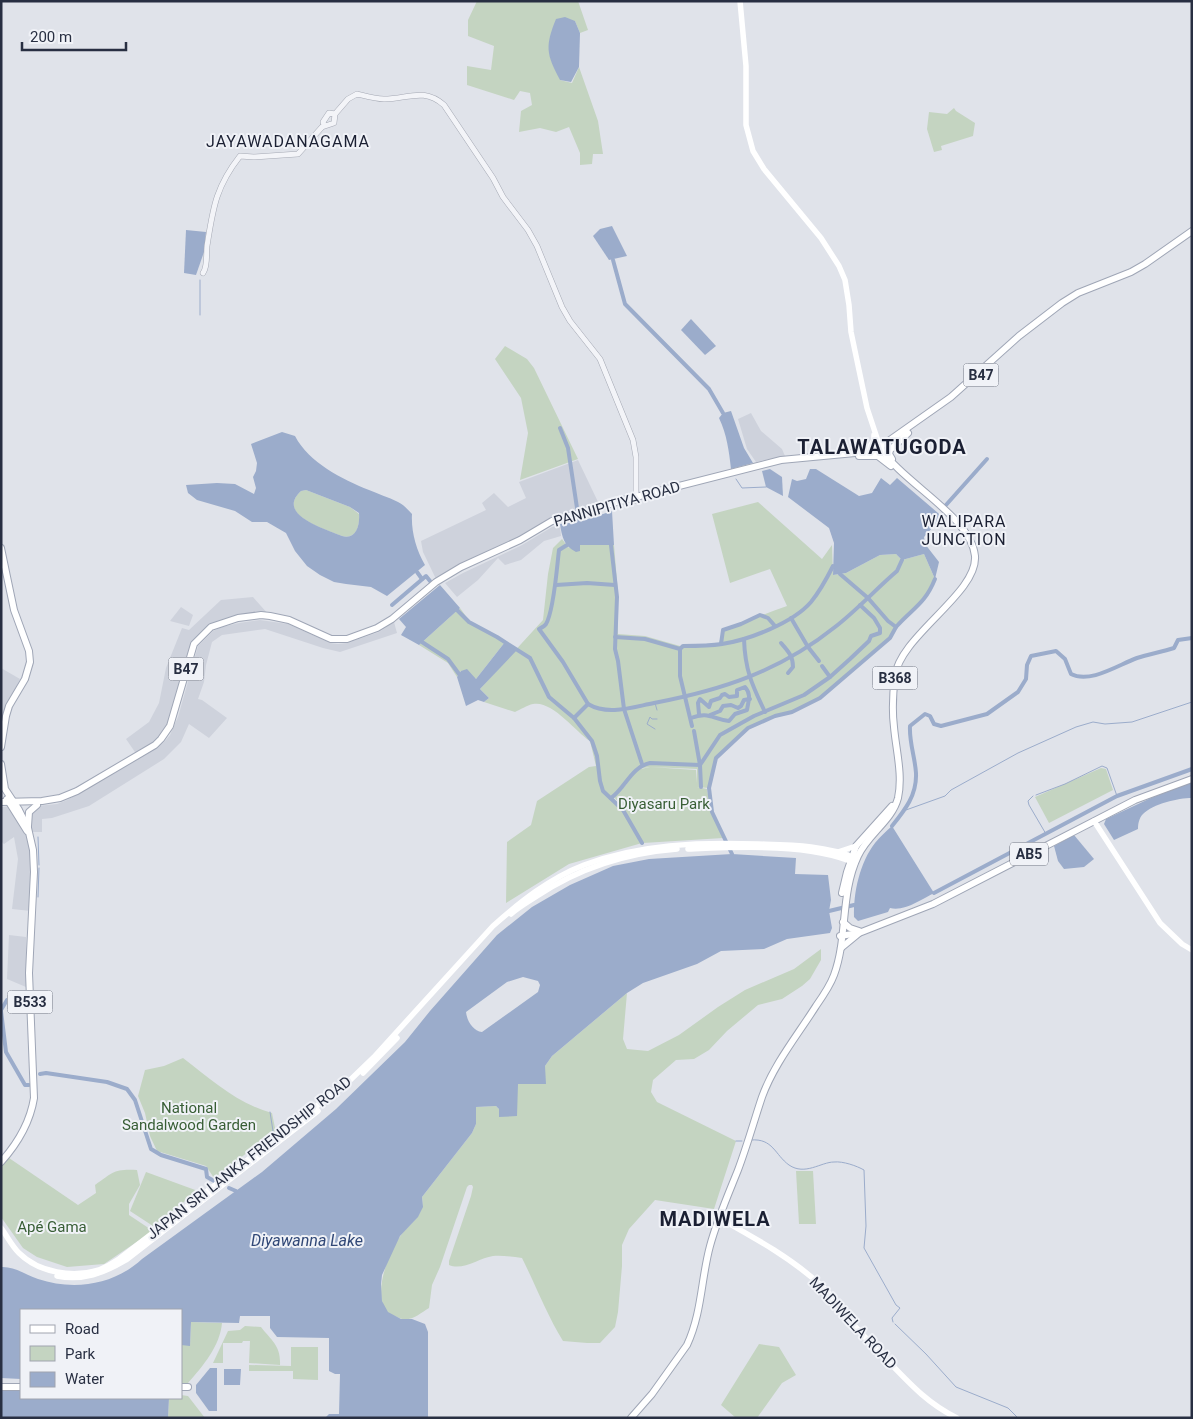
<svg xmlns="http://www.w3.org/2000/svg" width="1193" height="1419" viewBox="0 0 1193 1419" font-family="Roboto,sans-serif">
  <rect width="100%" height="100%" fill="#e0e3ea"/>
  <!-- built -->
  <g fill="#ced2dc">
    <polygon points="751,413 761,431 782,449 785,456 756,462 747,449 738,419"/>
    <polygon points="578,460 599,504 518,538 436,579 423,552 421,541 486,510 482,503 494,493 508,507 526,498 519,482"/>
    <polygon points="560,525 561,536 544,541 521,560 505,565 498,558 478,580 457,597 445,583 463,573 522,545 552,527"/>
    <polygon points="253,597 269,615 220,623 194,644 166,733 137,755 126,739 149,722 159,703 166,668 182,628 189,630 221,600"/>
    <polygon points="181,607 193,615 189,626 170,621"/>
    <polygon points="260,620 288,624 330,643 338,644 347,643 379,632 394,622 397,633 340,652 323,648 265,629 222,635 212,642 206,665 204,682 198,699 202,700 227,718 209,738 189,724 181,742 164,759 89,806 52,818 42,819 42,832 29,832 29,817 37,806 57,804 67,800 157,748 164,742 170,735 178,717 198,646 213,631 222,627 239,623"/>
    <polygon points="1,668 20,679 4,712 1,725"/>
    <polygon points="10,806 28,834 31,845 31,911 12,909 18,859 14,837 4,844 1,841 1,807"/>
    <polygon points="9,935 26,937 26,987 7,979"/>
  </g>
  <!-- green -->
  <g fill="#c4d4c1">
    <polygon points="477,1 578,1 588,30 580,33 575,21 560,80 572,83 579,67 598,121 603,154 593,154 592,164 580,165 580,153 569,127 556,132 540,128 519,132 521,111 532,105 530,93 520,91 514,100 467,85 467,66 491,70 494,46 468,36 468,20"/>
    <polygon points="954,108 956,111 975,123 973,136 941,146 942,150 934,152 927,129 929,112 947,114"/>
    <polygon points="505,346 527,359 534,368 578,459 520,480 528,433 521,398 495,359"/>
    <path d="M306 490 350 507 359 514C360 526 356 540 342 536 325 529 275 515 301 491Z"/>
    <path d="M758 502 822 559 832 545 833 575 846 573 880 555 896 554 902 560 924 554 935 579 929 593 922 603 906 616 896 627 890 638 820 698 792 712 775 716 748 728 717 758 709 788 697 787 707 789 711 812 723 838 643 843 624 809 614 797 626 785 636 770 650 767 696 770 697 783V769L650 767 636 769 625 785 613 797 623 810 642 843 569 864 506 903 507 842 531 825 537 801 589 767 596 766 590 741C575 731 552 700 533 704 527 705 520 710 515 712L484 702 489 698 480 689 543 620 548 574 553 548 562 539 569 548 580 545H614L618 593V634L645 636 680 646 719 643 723 630C745 623 765 613 787 606L770 569 730 583 712 514Z"/>
    <polygon points="460,608 470,622 505,642 476,679 461,671 457,677 448,663 419,645"/>
    <polygon points="1101,768 1106,769 1113,790 1049,823 1035,797"/>
    <path d="M821 949V960L810 979 802 986 782 999 758 1005 727 1031 709 1050 694 1059 676 1060 653 1080 651 1092 657 1102 736 1141 714 1209 655 1200 629 1229 622 1245V1266L618 1312 615 1327 600 1343H587L563 1341C547 1315 536 1286 522 1258 513 1257 502 1255 493 1256 479 1258 463 1271 449 1265V1261L471 1196 473 1187 472 1185H469L467 1187 440 1267 432 1285 429 1308C419 1314 409 1324 397 1317 394 1316 390 1314 387 1312 372 1293 389 1252 401 1235 411 1222 425 1216 422 1197L472 1133 476 1124V1107L496 1106 499 1109 518 1084 545 1066 552 1056 627 993 623 1039 627 1049 648 1051 679 1035 718 1007 745 990 794 969Z"/>
    <path d="M183 1058C212 1080 236 1103 272 1113L276 1133 248 1152 214 1178 206 1166 157 1151 150 1136 145 1113 138 1096 145 1070 164 1066Z"/>
    <path d="M9 1158 78 1205 96 1193 95 1185C114 1172 113 1169 137 1170L140 1185 129 1204V1215L153 1231 104 1264 67 1267 37 1257 23 1248 1 1217V1166Z"/>
    <polygon points="796,1171 813,1171 816,1224 799,1224"/>
    <polygon points="146,1172 198,1191 153,1226 130,1211"/>
    <path d="M191 1322 222 1323C220 1346 203 1366 188 1383H181V1345H190Z"/>
    <path d="M245 1326 261 1327C272 1341 281 1346 280 1365L249 1363 250 1341H243L242 1343H223V1363H213L228 1331 240 1330Z"/>
    <polygon points="759,1344 779,1347 796,1375 782,1383 757,1418 736,1418 721,1405"/>
    <polygon points="291,1347 318,1347 318,1380 293,1379 293,1371 249,1371 249,1365 291,1366"/>
    <polygon points="181,1395 188,1396 205,1418 168,1418 169,1398 181,1398"/>
  </g>
  <!-- water -->
  <g fill="#9baccb" fill-rule="evenodd">
    <path d="M565 17 575 21 580 33 579 67 571 82 560 80C546 54 545 46 556 19Z"/>
    <polygon points="612,226 627,256 609,260 593,236 600,229"/>
    <polygon points="186,230 206,232 204,252 196,275 184,273"/>
    <polygon points="691,319 716,346 705,355 681,330"/>
    <path d="M731 411 744 448 753 463 731 469C729 451 727 435 719 418L723 413Z"/>
    <path d="M282 432 295 436C309 463 342 479 369 490 378 494 388 497 398 502 403 504 408 510 412 514 411 531 416 550 425 565L387 596 371 587 346 584 334 582 320 575 307 566 295 551 286 533 267 522H252L235 511 197 500 188 493 186 485 217 483 235 484 254 494 256 488 253 477 256 471 257 463 251 444ZM306 490 350 507 359 513C360 526 356 540 342 536 326 529 275 515 301 491Z"/>
    <polygon points="770,469 782,477 783,496 766,487 762,471"/>
    <polygon points="810,469 816,469 859,496 872,493 881,478 890,485 897,478 938,513 942,517 924,537 925,544 939,562 935,579 924,554 902,560 896,554 880,555 846,573 833,575 834,543 829,528 788,497 792,479 797,481 806,479"/>
    <path d="M612 511 614 545H580V551L576 552C564 546 562 537 560 524L579 522Z"/>
    <polygon points="440,585 460,608 419,645 401,635 406,627 399,619"/>
    <polygon points="505,642 517,650 480,689 489,698 484,702 478,700 466,706 457,677 461,671 467,669 476,679"/>
    <path d="M1192 782V798C1178 798 1153 804 1143 814 1139 818 1138 824 1138 829L1114 840 1104 824 1106 819 1151 798Z"/>
    <path d="M892 826 934 893C922 899 904 912 890 908L888 912 858 921 854 917C853 893 860 862 875 843 880 837 886 831 892 826Z"/>
    <polygon points="1074,835 1094,859 1084,867 1064,869 1058,861 1054,846"/>
    <path d="M732 854 796 858 795 874 828 875 831 900 829 911 832 928 830 933 787 939 764 949 721 951 697 964 643 983 627 993 552 1056 545 1066 546 1084H518L517 1116 499 1117V1109L496 1106 476 1107V1124L472 1133 422 1197 423 1207 418 1217 400 1236 382 1275 381 1284 382 1301 388 1312 401 1319H412L425 1324 428 1332V1418H325L329 1414H339L340 1374H335L329 1371V1338L277 1337 270 1328V1316H240L239 1323 191 1322 190 1346 181 1345V1310H21V1379L1 1378V1267C14 1266 26 1275 38 1279 74 1291 114 1285 142 1259L262 1172 336 1109 405 1042 430 1011 497 935 532 907 570 885 613 866 649 859ZM523 977 538 981 540 985 538 992 482 1032C473 1031 467 1021 466 1012L507 982Z"/>
    <polygon points="210,1368 217,1368 217,1411 209,1411 196,1393 196,1385"/>
    <polygon points="224,1369 241,1369 240,1385 224,1385"/>
    <polygon points="1,1391 21,1391 21,1398 169,1398 168,1418 1,1418"/>
  </g>
  <g fill="none" stroke-linecap="round" stroke-linejoin="round">
    <!-- stream -->
    <g stroke="#9baccb" stroke-width="1">
      <polyline points="200,315 200,280"/>
      <polyline points="736,479 742,488 766,487"/>
      <polyline points="655,703 657,710"/>
      <polyline points="655,729 647,724 650,717 652,719 657,719"/>
      <polyline points="1036,795 1065,784 1102,766 1107,768 1117,796"/>
      <polyline points="1033,796 1028,801 1029,805 1046,834"/>
      <polyline points="906,810 945,796 951,790 1018,753 1076,727 1093,722 1105,724 1132,722 1192,702"/>
      <polyline points="38,837 39,865"/>
      <polyline points="38,897 39,868"/>
      <polyline points="270,1112 273,1131"/>
      <path d="M751 1140C773 1138 775 1155 789 1165 805 1176 821 1162 834 1162 843 1161 857 1166 864 1170L866 1226 864 1248 896 1305 900 1308 892 1318 893 1322"/>
      <polyline points="736,1141 742,1141"/>
      <polyline points="895,1324 926,1354 956,1387 1008,1408 1018,1418"/>
    </g>
    <!-- canal -->
    <g stroke="#9baccb" stroke-width="4">
      <polyline points="613,260 625,304 709,389 723,413"/>
      <polyline points="560,428 568,448 577,508"/>
      <polyline points="946,505 987,459"/>
      <polyline points="579,519 579,522"/>
      <path d="M567 545 559 550C557 566 554 611 546 624 545 626 541 628 539 629L563 662 588 704C608 716 633 707 654 703 722 690 780 671 835 627 857 610 876 589 897 571L902 560"/>
      <polyline points="611,545 617,597 615,649 618,661 624,709 642,764"/>
      <polyline points="417,572 422,579"/>
      <path d="M840 574 868 598 888 621 896 627C913 608 925 604 935 579"/>
      <polyline points="556,585 587,583 615,585"/>
      <polyline points="392,605 426,576 430,581"/>
      <polyline points="457,610 469,622 497,637 530,658 549,697 574,718 592,741 597,756 600,781 603,791 623,810 642,843"/>
      <polyline points="791,618 808,647 819,661"/>
      <polyline points="615,637 645,639 680,649"/>
      <path d="M744 639C745 670 752 685 765 712"/>
      <polyline points="422,642 448,659 459,674"/>
      <path d="M781 643C788 651 793 656 793 667L788 673"/>
      <polyline points="721,644 723,630 741,624 760,615 768,618 775,626"/>
      <polyline points="822,666 830,677"/>
      <polyline points="710,715 720,711 723,706 731,705 738,708 741,706 744,700 750,699"/>
      <polyline points="574,718 588,704"/>
      <path d="M691 718C709 711 712 719 729 721L735 714 747 710C748 702 752 695 745 687L737 690V696L729 697 725 694 722 695 720 698 711 701 709 707 700 699 698 703 699 714"/>
      <path d="M692 726 680 676V649L683 646C696 646 709 646 722 644 748 640 793 623 811 602 820 591 827 578 833 566"/>
      <polyline points="694,731 700,765 701,787"/>
      <path d="M611 798C626 787 631 767 650 763L700 765 720 735 754 716 804 695 830 677 850 659 869 641 871 636 880 633V628L874 618 860 605"/>
      <path d="M892 826C905 810 917 795 916 773 915 757 909 742 910 726L925 714 930 716 934 724 941 726 987 714 1018 692 1026 679 1027 665 1031 656 1056 651 1065 659 1071 674C1090 684 1118 665 1137 658 1149 654 1162 652 1174 648L1178 640 1192 638"/>
      <polyline points="732,854 712,812 709,788 716,758 748,728 775,716 792,712 820,698 890,638 896,627"/>
      <polyline points="934,893 1117,796 1192,769"/>
      <polyline points="829,911 854,905"/>
      <polyline points="1,1010 7,1000"/>
      <polyline points="1,1011 6,1052 25,1085 29,1085"/>
      <polyline points="40,1074 46,1073 107,1082 127,1089 135,1100 151,1149 161,1155 206,1169 207,1177 216,1182"/>
      <polyline points="229,1188 236,1191"/>
    </g>
    <defs>
      <g id="tertiary">
        <polyline points="324,125 323,122 329,113 335,114"/>
        <path d="M203 273C208 266 206 255 207 246 213 209 215 188 240 156L254 157 298 154 322 127 334 123 335 114 348 99 357 94C365 96 375 99 384 99 408 99 423 87 444 105L493 178 503 197 528 230 537 246 562 307 570 321 600 359 633 440 636 457V501"/>
      </g>
      <g id="primary">
        <polyline points="859,456 878,456 891,466"/>
        <polyline points="892,459 889,454 890,450 908,433"/>
        <polyline points="1,548 14,610 29,651 30,662 25,679 9,706 6,716 1,747"/>
        <path d="M1 764 5 789 19 810 28 828 33 850 34 872 29 973 34 1098C30 1123 18 1143 1 1162"/>
        <polyline points="7,799 27,831"/>
        <polyline points="1,802 42,801 60,798 77,791 155,745 161,739 170,726 194,644 211,627 238,618 261,615 270,616 289,620 331,639 347,639 377,628 392,619 436,582 461,567 520,540 552,521 624,500 781,460 855,453 880,447 951,397 1019,336 1062,303 1078,293 1131,272 1145,264 1192,231"/>
        <polyline points="28,826 29,812 37,805"/>
        <polyline points="842,893 847,872 856,846 892,806"/>
        <polyline points="843,922 850,928 859,931"/>
        <polyline points="840,936 859,933 933,904 1135,800 1192,779"/>
        <polyline points="841,948 858,934"/>
        <polyline points="1,1387 21,1387"/>
        <polyline points="181,1387 188,1387"/>
        <path d="M631 1418 652 1394 687 1345C702 1313 701 1279 710 1246 717 1220 728 1195 738 1170 747 1146 754 1121 762 1097 774 1064 797 1036 816 1006 823 996 830 986 834 975 848 937 840 894 858 856 868 834 892 821 898 798 903 775 896 750 894 727 892 711 893 692 895 676 900 636 978 593 975 556 971 516 902 483 880 447"/>
      </g>
    </defs>
    <!-- tertiary casing -->
    <use href="#tertiary" stroke="#a5a9b4" stroke-width="6"/>
    <!-- primary casing -->
    <use href="#primary" stroke="#9fa6b6" stroke-width="8"/>
    <!-- tertiary -->
    <use href="#tertiary" stroke="#f3f4f8" stroke-width="5"/>
    <!-- secondary -->
    <g stroke="#fff" stroke-width="5.5">
      <polyline points="740,1 746,66 746,125 753,151 764,169 821,238 839,266 845,280 849,305 851,332 867,408 880,447"/>
      <polyline points="855,450 870,446 874,440 874,435"/>
      <polyline points="1094,821 1160,923 1182,944 1192,950"/>
      <path d="M688 849C738 847 809 843 855 863"/>
      <polyline points="838,852 856,846"/>
      <path d="M511 914C519 907 528 902 537 896 579 868 626 853 677 849"/>
      <polyline points="363,1073 397,1038"/>
      <path d="M719 1218C755 1238 793 1259 824 1288 831 1295 836 1304 843 1312 856 1329 872 1344 887 1360 909 1383 928 1404 957 1418"/>
      <path d="M1 1228C7 1236 12 1246 19 1253 39 1273 73 1278 99 1270 106 1267 113 1263 119 1259L245 1162 280 1133 345 1085 374 1057 493 926C520 902 550 878 584 865 639 844 699 842 758 844 790 845 825 845 855 858"/>
      <path d="M57 1276C83 1281 104 1273 126 1260L318 1111"/>
    </g>
    <!-- primary -->
    <use href="#primary" stroke="#fff" stroke-width="6"/>
  </g>
  <g text-anchor="middle" dominant-baseline="central" stroke-width="4" stroke-linejoin="round" paint-order="stroke">
    <!-- shield labels -->
    <g fill="#f0f2f7" stroke="#646a78" stroke-width="1">
      <rect x="963.5" y="363.5" width="35" height="23" rx="4"/>
      <rect x="168.5" y="657.5" width="35" height="23" rx="4"/>
      <rect x="872.5" y="666.5" width="45" height="23" rx="4"/>
      <rect x="1010" y="842.5" width="38" height="23" rx="4"/>
      <rect x="7.5" y="990.5" width="45" height="23" rx="4"/>
    </g>
    <g font-size="14" font-weight="bold" fill="#282f42">
      <text x="981" y="375">B47</text>
      <text x="186" y="669">B47</text>
      <text x="895" y="678">B368</text>
      <text x="1029" y="854">AB5</text>
      <text x="30" y="1002">B533</text>
    </g>
    <!-- street labels -->
    <g font-size="15" fill="#282f42" stroke="#f0f2f7">
      <text transform="translate(617 504) rotate(-16)">PANNIPITIYA ROAD</text>
      <text transform="translate(249 1158) rotate(-38)">JAPAN SRI LANKA FRIENDSHIP ROAD</text>
      <text transform="translate(853 1323) rotate(47)">MADIWELA ROAD</text>
    </g>
    <!-- park labels -->
    <g font-size="15" fill="#385e35" stroke="#f0f2f7">
      <text x="664" y="804">Diyasaru Park</text>
      <text x="189" y="1108">National<tspan x="189" dy="17">Sandalwood Garden</tspan></text>
      <text x="52" y="1227">Apé Gama</text>
    </g>
    <!-- neighbourhood labels -->
    <g font-size="16" letter-spacing="1" fill="#1b2033" stroke="#f0f2f7">
      <text x="288" y="141">JAYAWADANAGAMA</text>
      <text x="964" y="521">WALIPARA<tspan x="964" dy="18">JUNCTION</tspan></text>
    </g>
    <!-- water labels -->
    <g font-size="16" font-style="italic" fill="#314877" stroke="#f0f2f7">
      <text x="307" y="1240">Diyawanna Lake</text>
    </g>
    <!-- district labels -->
    <g font-size="20" font-weight="bold" letter-spacing="1" fill="#1b2033" stroke="#f0f2f7">
      <text x="882" y="447">TALAWATUGODA</text>
      <text x="715" y="1219">MADIWELA</text>
    </g>
  </g>
  <!-- border -->
  <rect width="1193" height="1419" fill="none" stroke="#282f42" stroke-width="5"/>
  <!-- legend -->
  <rect x="20" y="1309" width="162" height="90" fill="#f0f2f7" stroke="#a0a4af"/>
  <rect x="30" y="1325" width="25" height="8" fill="#ffffff" stroke="#a0a4af"/>
  <text x="65" y="1334" font-size="15" fill="#282f42">Road</text>
  <rect x="30" y="1346" width="25" height="15" fill="#c4d4c1" stroke="#a0a4af"/>
  <text x="65" y="1359" font-size="15" fill="#282f42">Park</text>
  <rect x="30" y="1372" width="25" height="15" fill="#9baccb" stroke="#a0a4af"/>
  <text x="65" y="1384" font-size="15" fill="#282f42">Water</text>
  <!-- scale -->
  <path d="M22 42v8h104v-8" fill="none" stroke="#282f42" stroke-width="2.5"/>
  <text x="30" y="42" font-size="15" fill="#282f42" stroke="#f0f2f7" stroke-width="4" paint-order="stroke">200 m</text>
</svg>
